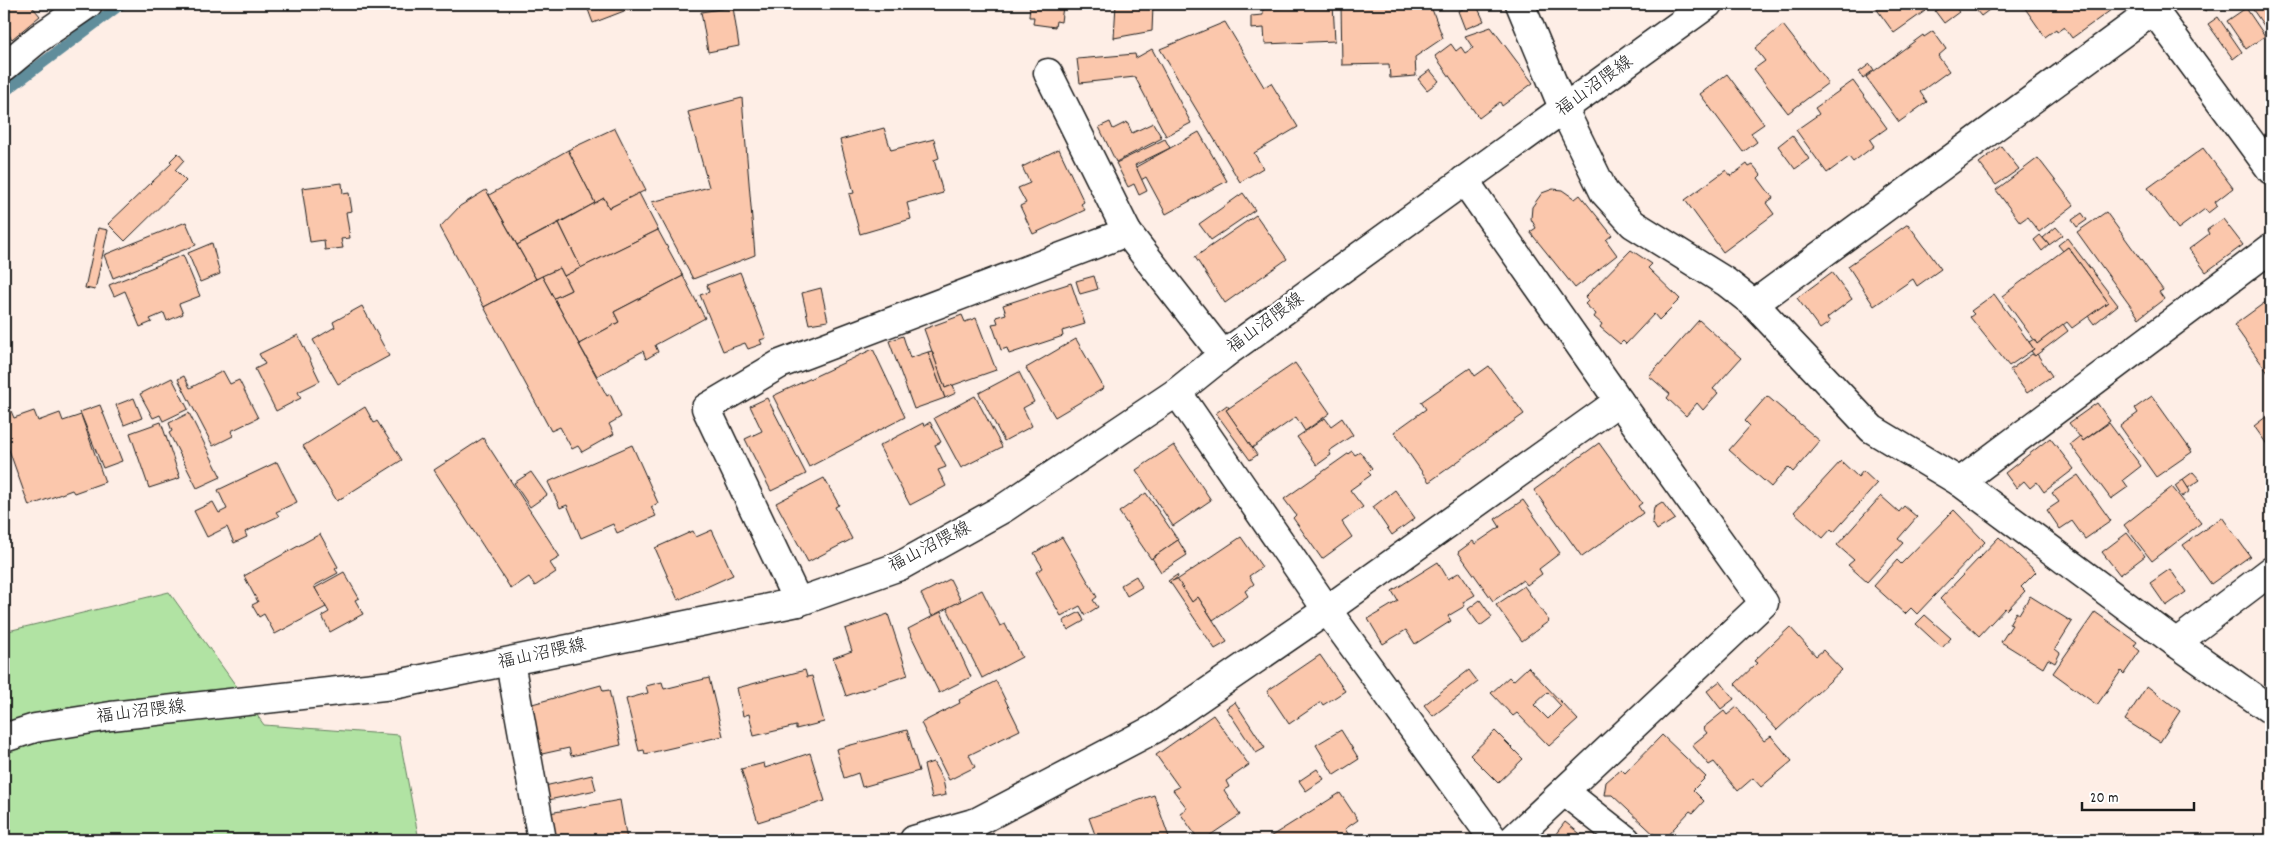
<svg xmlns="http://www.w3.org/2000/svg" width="2275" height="844" viewBox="0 0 2275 844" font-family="Dekko,'Klee One',sans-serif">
  <rect width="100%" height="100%" fill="#feeee6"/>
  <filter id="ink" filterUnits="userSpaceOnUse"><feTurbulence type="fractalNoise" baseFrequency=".02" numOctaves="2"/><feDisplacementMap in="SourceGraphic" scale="10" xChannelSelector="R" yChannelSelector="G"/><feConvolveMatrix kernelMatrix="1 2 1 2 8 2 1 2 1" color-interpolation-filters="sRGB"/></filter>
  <g filter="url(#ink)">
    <!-- green -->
    <polygon fill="#b1e3a3" stroke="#668060" points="169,592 264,725 399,735 419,840 4,840 4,632"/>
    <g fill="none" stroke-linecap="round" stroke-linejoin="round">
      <!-- stream -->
      <polyline stroke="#608d9b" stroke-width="11" points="4,92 121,4"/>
    </g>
    <!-- building -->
    <g fill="#fbc7ac" stroke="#1c1c1c" fill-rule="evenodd">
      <polygon points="4,4 30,4 40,16 12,39 4,29"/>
      <polygon points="586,4 636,4 637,6 593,23"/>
      <polygon points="1030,4 1084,4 1084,9 1063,6 1061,22 1056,21 1055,27 1033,24 1034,17 1029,17"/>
      <polygon points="1116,4 1153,6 1152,31 1114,38"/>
      <polygon points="1292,4 1333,4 1335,41 1265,44 1264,28 1251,29 1251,16 1263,15 1263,9 1292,7"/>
      <polygon points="1341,4 1430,4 1443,38 1415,57 1416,76 1390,78 1389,64 1342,65"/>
      <polygon points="1476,4 1484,21 1465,29 1458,11"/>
      <polygon points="1873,4 1919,4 1925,11 1894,33"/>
      <polygon points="1945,4 1952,4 1959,12 1944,23 1935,11"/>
      <polygon points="1971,4 1997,4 1981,16"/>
      <polygon points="2022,4 2107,4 2111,10 2072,38 2064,27 2057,32 2056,29 2045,37"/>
      <polygon points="2200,4 2212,4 2213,6 2205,11"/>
      <polygon points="2249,4 2271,4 2271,32 2269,33"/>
      <polygon points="733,7 739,46 708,52 701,12"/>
      <polygon points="2246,8 2265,36 2246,49 2227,21"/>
      <polygon points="2218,17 2242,52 2233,59 2208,24"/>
      <polygon points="1225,22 1264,87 1271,83 1298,127 1254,153 1263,168 1240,182 1160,49"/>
      <polygon points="1783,25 1828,83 1788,113 1754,69 1765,61 1755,48"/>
      <polygon points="1491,27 1533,83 1502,106 1500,102 1479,118 1435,56 1451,44 1456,51 1461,47 1465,53 1473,48 1465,36"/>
      <polygon points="1933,31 1946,49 1938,56 1949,71 1920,92 1927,102 1899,122 1866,77 1923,35 1924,37"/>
      <polygon points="1152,49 1191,123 1166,136 1135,77 1080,83 1077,59 1135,54 1136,58"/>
      <polygon points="1870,64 1874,70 1863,78 1859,72"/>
      <polygon points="1430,70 1439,81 1427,90 1418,79"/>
      <polygon points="1727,74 1764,124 1751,133 1757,142 1743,152 1700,94"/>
      <polygon points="1853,81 1887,128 1870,140 1874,146 1853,162 1849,157 1827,173 1796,130 1819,114 1815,108"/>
      <polygon points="742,98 755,255 693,279 652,202 709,187 688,112"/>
      <polygon points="1110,122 1113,129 1127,122 1132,133 1153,123 1162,138 1116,162 1099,127"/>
      <polygon points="615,128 646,190 609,208 604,198 595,203 568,150"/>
      <polygon points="884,128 891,150 934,139 939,158 934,160 943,193 907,203 911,219 860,234 849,194 854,193 840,140"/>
      <polygon points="1199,132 1227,181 1166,214 1146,177 1141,180 1136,167"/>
      <polygon points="1792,135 1809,159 1795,169 1778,146"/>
      <polygon points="1165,139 1170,148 1135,165 1147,191 1139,195 1134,184 1128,187 1116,163"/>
      <polygon points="2001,146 2019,169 1996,185 1979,163"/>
      <polygon points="2203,148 2233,188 2215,202 2217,206 2208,213 2205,209 2178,229 2148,188"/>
      <polygon points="1059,149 1084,202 1081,204 1085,210 1033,234 1020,206 1026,203 1018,188 1030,183 1022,167"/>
      <polygon points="568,150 595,203 517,245 489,195"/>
      <polygon points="178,153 184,160 175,170 186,181 125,241 108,224 172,163 170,161"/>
      <polygon points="2038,158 2074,205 2039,232 2027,217 2020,222 1996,190"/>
      <polygon points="1747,164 1749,167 1753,165 1761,175 1758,178 1773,198 1766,203 1774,214 1723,252 1685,200 1726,170 1731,176"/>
      <polygon points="342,183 343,194 349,193 352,211 346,212 350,238 341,239 343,248 325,250 324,240 310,242 302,188"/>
      <polygon points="1553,189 1562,190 1575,199 1580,195 1612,235 1606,240 1617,255 1575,288 1530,232 1536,228 1531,219 1532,207 1542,193"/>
      <polygon points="486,190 536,279 484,307 440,227 460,206"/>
      <polygon points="639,193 658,230 581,268 559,223 604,198 609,208"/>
      <polygon points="1243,193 1255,210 1211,240 1199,224"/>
      <polygon points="2106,212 2163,290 2159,292 2164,299 2139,318 2077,232"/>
      <polygon points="2082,213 2087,220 2077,227 2072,220"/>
      <polygon points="1256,215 1287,259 1225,303 1195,257"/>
      <polygon points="2223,219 2243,245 2206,272 2189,249 2209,234 2207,230"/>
      <polygon points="186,222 196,245 113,278 104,255"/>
      <polygon points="559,223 581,268 564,276 560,268 536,279 517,245"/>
      <polygon points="1908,224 1941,269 1917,286 1913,279 1874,306 1848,266"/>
      <polygon points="2056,227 2063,235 2049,245 2043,238"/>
      <polygon points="98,228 108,230 95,290 85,288"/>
      <polygon points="658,230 683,276 614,312 619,322 579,344 554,298 571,290 564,276"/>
      <polygon points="2040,235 2049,245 2042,251 2034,240"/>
      <polygon points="2067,238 2118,305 2094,324 2088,316 2108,302 2068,247 2063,251 2058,245"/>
      <polygon points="212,243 220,274 200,282 188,253"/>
      <polygon points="2068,247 2108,302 2072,328 2067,322 2037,344 2002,296"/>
      <polygon points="1631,250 1652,264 1648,268 1680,299 1659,320 1654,314 1626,344 1623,341 1620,344 1600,327 1602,324 1594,317 1596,314 1585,304 1588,301 1585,297"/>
      <polygon points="183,255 200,296 179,304 183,314 167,321 164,313 150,319 152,322 140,327 125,291 114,296 109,285"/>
      <polygon points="560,268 571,290 554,298 542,276"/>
      <polygon points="740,272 766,338 760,340 762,344 748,349 745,343 723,351 700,295 709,292 707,285"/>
      <polygon points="1832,272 1852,299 1827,318 1830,322 1820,329 1797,298"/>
      <polygon points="542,276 607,396 610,394 621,417 609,424 614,434 582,452 578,446 572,449 560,427 551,431 484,307"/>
      <polygon points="683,276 705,318 655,345 658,352 646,359 643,351 597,376 579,344 619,322 614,312"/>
      <polygon points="1094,276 1098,289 1080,294 1076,281"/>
      <polygon points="1071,283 1085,324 1062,331 1063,336 1009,354 1007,348 1001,350 992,324 998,323 996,317 1006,314 1003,305"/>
      <polygon points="821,288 828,321 809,324 802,293"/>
      <polygon points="1994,294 2034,349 2009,366 1970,317 1974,314 1971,311"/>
      <polygon points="2271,298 2271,377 2234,325"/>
      <polygon points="362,306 389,356 338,384 313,340 335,327 333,322"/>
      <polygon points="962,315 965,322 976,318 996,370 945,388 924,329"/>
      <polygon points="1699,320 1741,358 1713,389 1718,393 1703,410 1697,403 1686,416 1667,398 1670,394 1649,376"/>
      <polygon points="2063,324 2068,331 2035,356 2031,351 2034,349 2029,342 2034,339 2037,344"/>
      <polygon points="298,335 320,381 298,392 301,398 276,411 255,369 265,364 259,354"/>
      <polygon points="903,336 910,358 928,352 945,398 914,409 889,341"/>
      <polygon points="1076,339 1104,388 1055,417 1026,368"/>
      <polygon points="873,349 905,417 809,467 773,396"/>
      <polygon points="932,351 945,388 953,385 956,393 945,398 928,352"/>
      <polygon points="2032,354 2035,356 2037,354 2052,376 2027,393 2010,370"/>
      <polygon points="1295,363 1330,413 1305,431 1296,417 1252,448 1226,410"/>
      <polygon points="1489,366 1524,414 1429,482 1394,432 1426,409 1421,402 1470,368 1475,376"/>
      <polygon points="223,371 230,384 239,380 258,418 231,431 233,436 213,446 178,379 184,376 190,388"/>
      <polygon points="1019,372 1034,402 1023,408 1032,426 1004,441 979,393"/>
      <polygon points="172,378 188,409 163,421 160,415 153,418 140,394"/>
      <polygon points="975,396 1002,447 961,468 934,418"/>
      <polygon points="1767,396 1820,441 1793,472 1788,467 1771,487 1729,450 1750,426 1745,421"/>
      <polygon points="2152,396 2192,452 2156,477 2120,426 2138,413 2135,408"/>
      <polygon points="134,398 142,418 124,425 116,405"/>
      <polygon points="767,398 806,474 771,491 745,439 762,431 750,406"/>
      <polygon points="2097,403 2110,421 2083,441 2069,423"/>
      <polygon points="100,405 122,461 103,468 80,412"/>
      <polygon points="1227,405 1229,408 1226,410 1257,455 1250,460 1216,413"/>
      <polygon points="365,407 374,423 377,421 402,460 337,501 303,446"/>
      <polygon points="11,411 14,418 34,411 38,421 60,413 63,421 81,415 105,482 74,493 72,490 29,506 4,436 4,414"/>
      <polygon points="189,413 221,477 197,488 169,433 172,431 169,423"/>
      <polygon points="2271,413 2271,450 2254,426"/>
      <polygon points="1325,418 1331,426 1342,418 1353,435 1329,451 1331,455 1317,465 1297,437"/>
      <polygon points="161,422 180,478 149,488 130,433"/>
      <polygon points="930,422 941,442 935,445 946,467 938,470 946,486 910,505 879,446 923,423 924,426"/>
      <polygon points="2109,423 2141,466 2123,480 2128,487 2111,499 2070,444 2080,436 2083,441"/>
      <polygon points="483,438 560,557 550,563 556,572 535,586 529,577 511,589 434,470"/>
      <polygon points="2050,438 2074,469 2044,492 2037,482 2030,488 2024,481 2016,488 2005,473"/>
      <polygon points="1599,443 1642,503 1638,506 1643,513 1582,557 1534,490"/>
      <polygon points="632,445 658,503 651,507 656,516 617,533 613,524 581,538 567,505 560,508 548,482"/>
      <polygon points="1174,445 1211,500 1173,526 1136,470"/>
      <polygon points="1352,451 1355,455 1360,452 1372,468 1368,472 1371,475 1350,490 1363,507 1342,522 1352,537 1322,559 1293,518 1296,515 1284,499"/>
      <polygon points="1841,461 1858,477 1863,471 1877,484 1834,532 1831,529 1823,538 1794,512"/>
      <polygon points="277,462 297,502 276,512 279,516 245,532 247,537 234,543 227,527 207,537 194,511 213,502 219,513 227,509 218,490"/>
      <polygon points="531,472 547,495 530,507 514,483"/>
      <polygon points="2193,472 2200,480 2188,488 2182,480"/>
      <polygon points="2078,475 2111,521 2085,539 2072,521 2060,529 2047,510 2059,502 2052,493"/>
      <polygon points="824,478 839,505 835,507 852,539 808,562 776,503"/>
      <polygon points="2183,480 2190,491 2182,497 2175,486"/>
      <polygon points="2172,487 2201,523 2152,561 2124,525"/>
      <polygon points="1395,490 1415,518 1392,535 1373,507"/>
      <polygon points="1146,493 1178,540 1151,559 1119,512"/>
      <polygon points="1881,496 1899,512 1904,506 1917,517 1898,539 1903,543 1867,582 1848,565 1854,560 1837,545"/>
      <polygon points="1523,500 1560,553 1539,569 1542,574 1527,585 1523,580 1493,601 1458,552 1473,541 1475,544 1500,527 1495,519"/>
      <polygon points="1662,502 1675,519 1657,530 1652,522 1654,507"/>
      <polygon points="1954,510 1985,542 1917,614 1911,608 1905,614 1874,586 1897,560 1901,564"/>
      <polygon points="2222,517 2250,556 2211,584 2183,545"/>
      <polygon points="712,530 733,575 678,600 655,548 693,531 696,537"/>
      <polygon points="2127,533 2145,556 2120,575 2102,552"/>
      <polygon points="320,534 338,567 335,569 338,573 314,586 326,607 275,634 264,614 259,617 252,605 258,602 244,576"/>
      <polygon points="1062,537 1097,597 1093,600 1098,607 1085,615 1080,606 1061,616 1036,572 1043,568 1034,553"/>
      <polygon points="1241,537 1262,567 1249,576 1254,584 1245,591 1248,596 1213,620 1198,597 1192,602 1177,580"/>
      <polygon points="1999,537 2036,572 2021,587 2025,591 2007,610 2005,608 1979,636 1940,599"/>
      <polygon points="1178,540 1187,555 1161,572 1152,558"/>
      <polygon points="1438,562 1448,579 1460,572 1475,595 1463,602 1465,606 1448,616 1451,621 1415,644 1406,630 1383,644 1368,619 1398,601 1392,591"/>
      <polygon points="2170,569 2186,592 2166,606 2150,583"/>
      <polygon points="344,572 359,598 355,600 363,614 330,632 322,616 329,612 315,588"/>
      <polygon points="1177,575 1178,577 1170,583 1168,581"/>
      <polygon points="1136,576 1142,587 1127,596 1121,585"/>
      <polygon points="950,579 961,601 932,616 921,594"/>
      <polygon points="1177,579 1192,602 1198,597 1227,642 1215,649 1170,582"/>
      <polygon points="1524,586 1549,621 1522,641 1496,605"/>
      <polygon points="982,590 1000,626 1005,624 1022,657 982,678 947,608"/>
      <polygon points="2030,596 2072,622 2055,649 2060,653 2055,663 2048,659 2043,668 2001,642 2012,625 2009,624 2016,612 2019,614"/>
      <polygon points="1480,600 1492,617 1480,626 1468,609"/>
      <polygon points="941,612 971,677 939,693 908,629"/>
      <polygon points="1080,612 1084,621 1068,630 1063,621"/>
      <polygon points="2095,612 2137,642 2134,646 2140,651 2124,674 2121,671 2097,705 2053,673"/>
      <polygon points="888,614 908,675 846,696 833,658 852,651 845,629"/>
      <polygon points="1925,615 1951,638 1942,648 1916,624"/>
      <polygon points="1790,627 1816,656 1823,650 1842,670 1777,730 1735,684 1757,663 1754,661"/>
      <polygon points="1320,655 1345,691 1323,705 1321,702 1289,724 1267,691"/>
      <path d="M1528 667 1578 720 1549 746 1517 713 1513 716 1491 693 1509 677 1513 681ZM1548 692 1561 706 1548 719 1534 705Z"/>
      <polygon points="805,670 807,677 812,676 824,722 796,729 796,726 754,736 749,714 743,716 737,688"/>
      <polygon points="1469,670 1478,682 1433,716 1424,705"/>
      <polygon points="709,678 723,736 645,754 644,750 639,751 626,699 648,693 646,686 662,682 664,689"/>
      <polygon points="996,681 1020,730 969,755 975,767 949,780 921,723 960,703 959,700"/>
      <polygon points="1720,681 1734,699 1721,709 1707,691"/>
      <polygon points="601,685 603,691 609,690 621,745 571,756 569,748 533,756 525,706"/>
      <polygon points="2147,686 2180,711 2160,742 2125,720"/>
      <polygon points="1235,702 1265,748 1256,753 1226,708"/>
      <polygon points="1737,707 1764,741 1771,736 1792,761 1761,787 1753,778 1738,791 1714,762 1709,765 1692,745 1707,733 1703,728 1724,711 1727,715"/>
      <polygon points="1213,715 1249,765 1226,781 1229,787 1224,790 1240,815 1203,840 1199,840 1180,813 1187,808 1173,790 1179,787 1156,755"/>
      <polygon points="907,730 919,771 862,787 858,773 844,778 836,749"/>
      <polygon points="1341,730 1359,759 1334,775 1316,745"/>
      <polygon points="1495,731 1523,759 1498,783 1470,755"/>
      <polygon points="1662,735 1706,777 1693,790 1704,801 1693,813 1690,811 1663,840 1660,840 1612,795 1604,795 1606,782 1621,769 1625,773"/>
      <polygon points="810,753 825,801 758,822 741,769 764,763 765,768"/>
      <polygon points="933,762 943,780 946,795 932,798 924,765"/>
      <polygon points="1317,769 1324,779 1306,791 1299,781"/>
      <polygon points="592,775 596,790 539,802 536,788"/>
      <polygon points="1340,793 1358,820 1345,829 1352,840 1265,840"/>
      <polygon points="1154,795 1170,840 1097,840 1089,818"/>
      <polygon points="620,800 627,840 543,840 544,814"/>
      <polygon points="1565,822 1588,840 1551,840"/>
    </g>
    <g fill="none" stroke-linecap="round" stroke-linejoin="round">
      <defs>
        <g id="minor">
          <polyline points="1520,4 1564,110 1604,192 1633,224 1726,282 1754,304 1872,429 1960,482 2176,643 2271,710"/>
          <polyline points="2149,4 2271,170"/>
          <polyline points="4,67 39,38 88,4"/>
          <polyline points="1048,73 1127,232 1223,355"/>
          <polyline points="1464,180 1619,401 1764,603 1512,840"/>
          <polyline points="1754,304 2154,10"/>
          <polyline points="1177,392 1327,610 1494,840"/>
          <polyline points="1960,482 2271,248"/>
          <polyline points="798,602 706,408 780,364 1127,232"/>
          <polyline points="2176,643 2271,571"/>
          <polyline points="510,662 542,840"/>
          <polyline points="1565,792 1626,840"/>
          <polyline points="914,840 977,822 1154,729 1327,610 1619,401"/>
        </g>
        <polyline id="major" points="4,738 35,728 111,716 393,685 798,602 900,566 1004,508 1177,392 1223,355 1708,4"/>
      </defs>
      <!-- minor casing -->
      <use href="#minor" stroke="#1c1c1c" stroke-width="31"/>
      <!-- major casing -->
      <use href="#major" stroke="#1c1c1c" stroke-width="31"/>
      <!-- minor -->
      <use href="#minor" stroke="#fff" stroke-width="28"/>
      <!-- major -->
      <use href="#major" stroke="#fff" stroke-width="28"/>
    </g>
  </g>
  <g text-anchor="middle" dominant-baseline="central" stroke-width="5" stroke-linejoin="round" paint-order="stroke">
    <!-- street labels -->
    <g font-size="18" fill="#1c1c1c" stroke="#fff">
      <text transform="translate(1595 87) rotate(-36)">福山沼隈線</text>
      <text transform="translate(1266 324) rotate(-36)">福山沼隈線</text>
      <text transform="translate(930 548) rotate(-27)">福山沼隈線</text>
      <text transform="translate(542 655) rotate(-12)">福山沼隈線</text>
      <text transform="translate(141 713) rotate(-7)">福山沼隈線</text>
    </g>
  </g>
  <!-- margin -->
  <rect width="2275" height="844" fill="none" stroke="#fff" stroke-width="20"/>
  <rect x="10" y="10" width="2255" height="824" fill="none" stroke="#1c1c1c" stroke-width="2" filter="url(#ink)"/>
  <!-- scale -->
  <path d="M2082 802v8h112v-8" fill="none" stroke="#1c1c1c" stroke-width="2.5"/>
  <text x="2090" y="802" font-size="15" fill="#1c1c1c" stroke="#ffffff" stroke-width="4" paint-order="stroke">20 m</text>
</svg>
